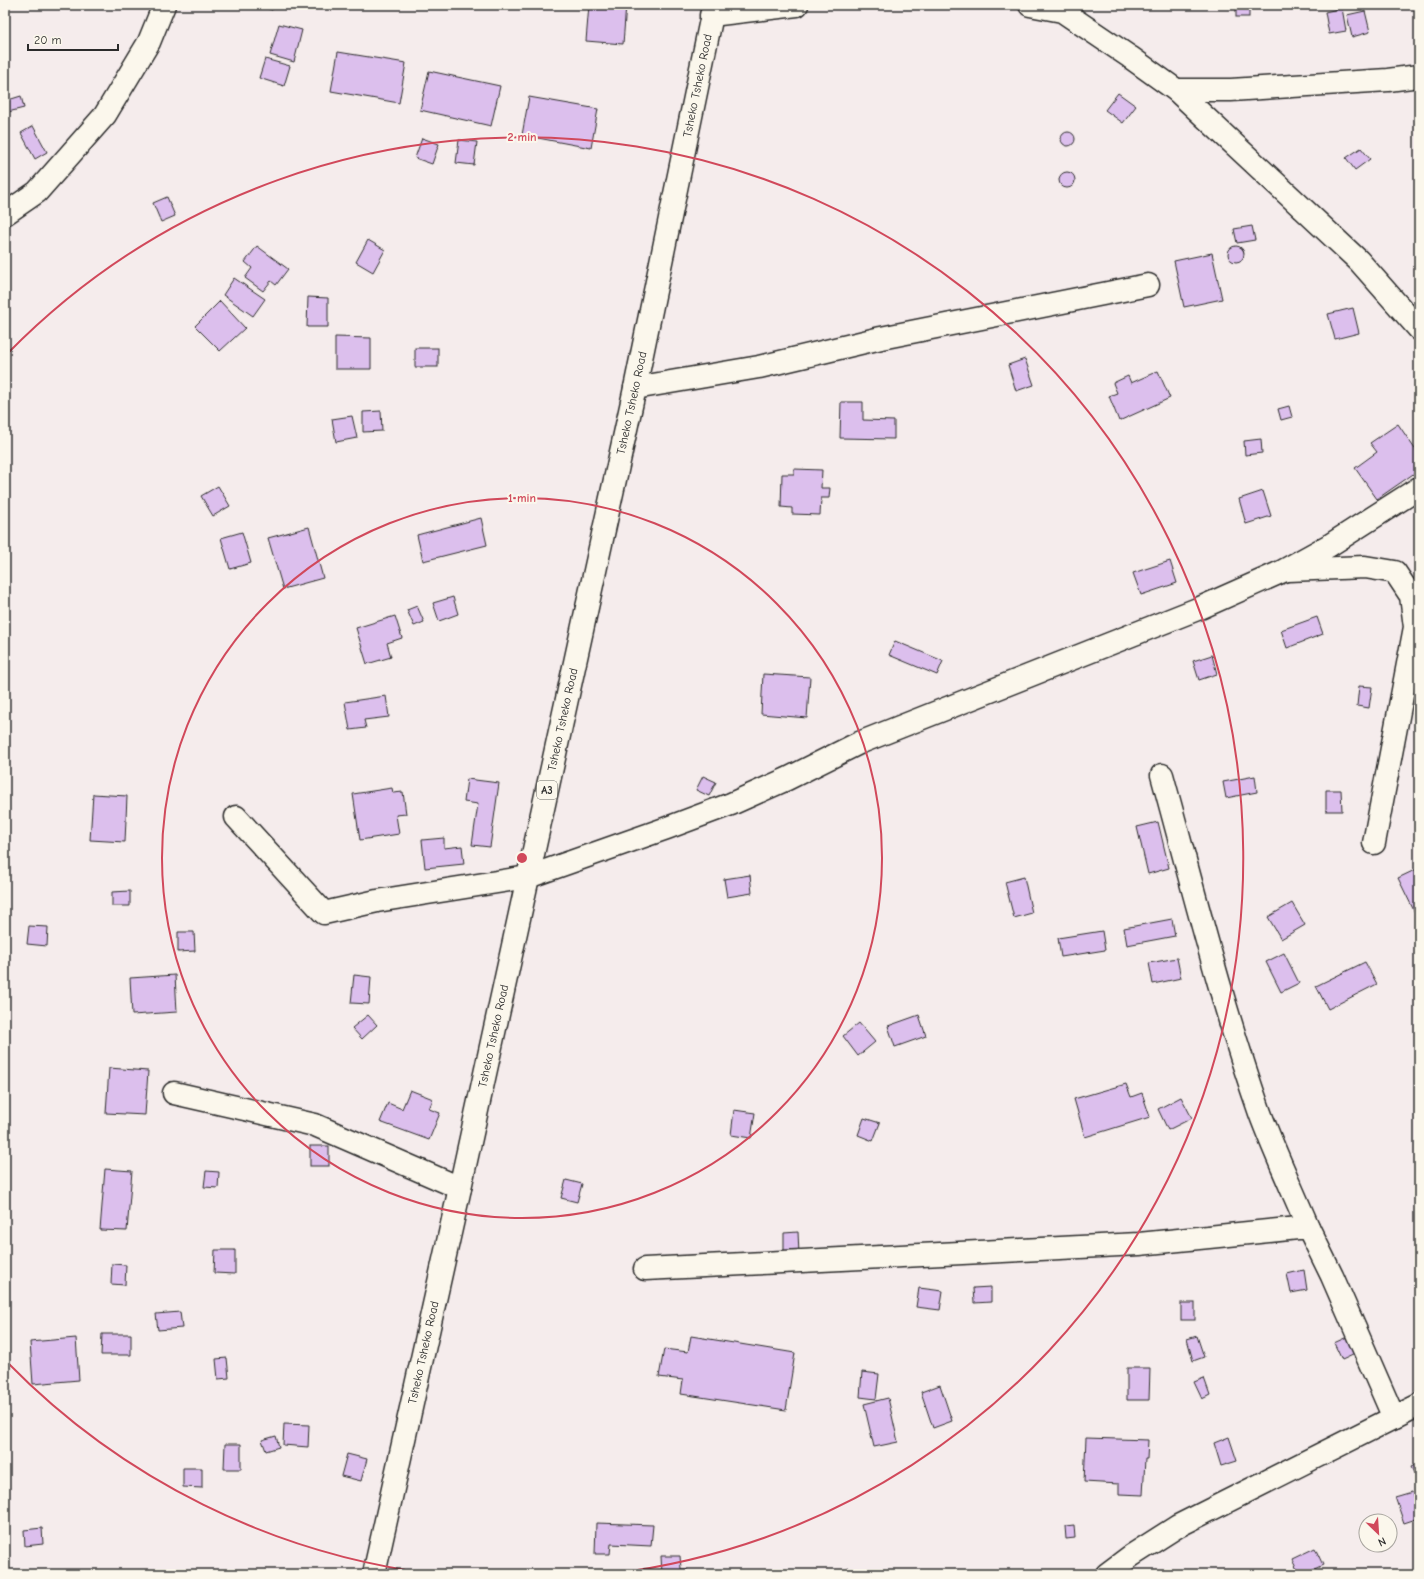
<svg xmlns="http://www.w3.org/2000/svg" width="1424" height="1579" viewBox="0 0 1424 1579" font-family="'Comic Neue',sans-serif">
  <rect width="100%" height="100%" fill="#f5ecec"/>
  <filter id="ink" filterUnits="userSpaceOnUse"><feTurbulence type="fractalNoise" baseFrequency=".025" numOctaves="2"/><feDisplacementMap in="SourceGraphic" scale="8" xChannelSelector="R" yChannelSelector="G"/><feConvolveMatrix kernelMatrix="1 2 1 2 8 2 1 2 1" color-interpolation-filters="sRGB"/></filter>
  <g filter="url(#ink)">
    <!-- building -->
    <g fill="#dcbfed" stroke="#2b2b2b">
      <polygon points="258,5 274,5 272,10"/>
      <polygon points="589,5 626,5 623,44 586,41"/>
      <rect x="1236" y="5" width="13" height="12"/>
      <polygon points="1342,8 1346,31 1329,34 1325,12"/>
      <polygon points="1365,11 1370,32 1352,37 1347,15"/>
      <polygon points="279,24 302,30 294,62 270,55"/>
      <polygon points="338,52 406,63 399,103 331,91"/>
      <polygon points="265,59 290,66 284,86 259,78"/>
      <polygon points="429,71 500,86 491,126 420,110"/>
      <polygon points="1118,93 1136,106 1123,123 1105,110"/>
      <polygon points="21,96 24,108 8,112 5,101"/>
      <polygon points="529,97 598,109 591,148 522,135"/>
      <polygon points="33,126 47,152 35,159 21,133"/>
      <circle cx="1068" cy="139" r="7"/>
      <polygon points="422,138 439,144 432,164 415,158"/>
      <polygon points="459,140 477,142 474,165 456,163"/>
      <polygon points="1361,148 1370,159 1355,170 1346,158"/>
      <circle cx="1067" cy="180" r="8"/>
      <polygon points="167,197 175,216 161,222 153,203"/>
      <polygon points="1252,226 1255,240 1237,243 1234,229"/>
      <polygon points="368,240 385,250 373,272 356,262"/>
      <circle cx="1236" cy="254" r="8"/>
      <polygon points="257,246 288,269 276,285 271,281 263,291 245,278 252,268 245,262"/>
      <polygon points="1212,253 1222,299 1184,307 1174,261"/>
      <polygon points="234,278 265,299 253,316 223,295"/>
      <polygon points="308,297 328,298 328,327 307,327"/>
      <polygon points="220,301 245,328 220,351 195,326"/>
      <polygon points="1353,308 1359,333 1335,339 1328,314"/>
      <polygon points="335,337 371,338 371,369 335,369"/>
      <rect x="415" y="348" width="23" height="19"/>
      <polygon points="1025,359 1034,385 1016,391 1008,365"/>
      <polygon points="1158,371 1170,398 1119,421 1109,396 1117,393 1113,383 1128,376 1131,383"/>
      <polygon points="841,402 863,402 863,420 894,421 894,439 840,438"/>
      <polygon points="1289,406 1292,417 1281,420 1278,409"/>
      <polygon points="381,411 382,431 363,432 363,412"/>
      <polygon points="352,416 357,438 336,442 332,419"/>
      <polygon points="1398,424 1419,455 1419,470 1377,499 1355,468 1377,452 1370,443"/>
      <polygon points="1261,439 1262,453 1245,455 1244,441"/>
      <polygon points="794,469 822,470 821,488 830,488 829,498 821,498 820,515 792,514 792,508 781,507 782,474 794,474"/>
      <polygon points="218,486 230,506 213,516 201,496"/>
      <polygon points="1263,491 1271,516 1246,524 1239,499"/>
      <polygon points="481,518 487,545 423,561 417,535"/>
      <polygon points="309,527 323,578 283,589 268,538"/>
      <polygon points="242,532 251,563 230,569 221,538"/>
      <polygon points="1170,561 1177,583 1141,595 1133,573"/>
      <polygon points="453,597 458,614 439,621 433,603"/>
      <polygon points="417,606 424,622 414,626 407,610"/>
      <polygon points="395,616 402,638 387,643 391,657 367,664 356,628"/>
      <polygon points="1317,617 1323,634 1287,648 1281,630"/>
      <polygon points="895,641 943,661 937,675 889,655"/>
      <polygon points="1212,655 1217,674 1199,680 1193,661"/>
      <polygon points="763,674 810,677 807,718 761,714"/>
      <polygon points="1359,686 1372,687 1369,708 1357,706"/>
      <polygon points="386,696 389,717 364,720 366,728 350,730 345,702"/>
      <polygon points="703,776 716,782 709,796 696,790"/>
      <polygon points="1255,776 1257,792 1226,798 1223,782"/>
      <polygon points="467,779 499,783 490,847 472,845 478,804 464,802"/>
      <polygon points="392,788 393,793 403,792 406,814 396,815 399,834 360,840 353,794"/>
      <polygon points="1326,790 1341,790 1342,811 1326,811"/>
      <polygon points="93,794 127,796 125,842 90,840"/>
      <polygon points="1158,822 1169,868 1148,874 1137,827"/>
      <polygon points="444,838 444,848 462,846 464,864 425,868 422,840"/>
      <polygon points="1419,868 1419,921 1398,878"/>
      <polygon points="750,875 752,893 727,897 724,879"/>
      <polygon points="1024,877 1032,913 1014,918 1005,882"/>
      <polygon points="130,891 130,906 112,906 112,892"/>
      <polygon points="1292,903 1305,925 1281,939 1268,917"/>
      <polygon points="1172,919 1175,936 1127,945 1124,928"/>
      <polygon points="29,926 48,927 47,946 27,944"/>
      <polygon points="1102,931 1105,950 1061,957 1058,938"/>
      <polygon points="178,932 194,932 195,951 178,952"/>
      <polygon points="1284,953 1299,983 1281,992 1266,962"/>
      <polygon points="1177,958 1181,978 1153,984 1149,963"/>
      <polygon points="1365,962 1377,984 1328,1009 1316,986"/>
      <polygon points="175,975 177,1012 132,1015 130,978"/>
      <polygon points="354,975 371,977 369,1004 351,1003"/>
      <polygon points="368,1015 377,1025 362,1039 352,1028"/>
      <polygon points="919,1015 926,1036 895,1047 888,1026"/>
      <polygon points="859,1023 875,1042 858,1056 843,1036"/>
      <polygon points="109,1068 148,1071 145,1115 106,1113"/>
      <polygon points="1126,1084 1131,1097 1142,1093 1150,1117 1085,1137 1074,1099"/>
      <polygon points="410,1090 433,1099 429,1109 440,1113 429,1140 380,1122 388,1103 402,1109"/>
      <polygon points="1181,1097 1192,1118 1168,1130 1158,1109"/>
      <polygon points="734,1110 755,1113 751,1138 731,1135"/>
      <polygon points="864,1118 880,1123 873,1141 858,1135"/>
      <rect x="310" y="1146" width="19" height="20"/>
      <polygon points="105,1169 132,1171 127,1231 100,1230"/>
      <polygon points="206,1171 219,1172 218,1188 204,1187"/>
      <polygon points="566,1180 582,1184 577,1202 561,1198"/>
      <polygon points="798,1232 799,1254 784,1255 784,1233"/>
      <polygon points="215,1250 235,1250 235,1274 214,1273"/>
      <polygon points="112,1264 126,1265 125,1285 111,1284"/>
      <polygon points="1304,1270 1307,1290 1291,1293 1287,1274"/>
      <polygon points="991,1287 991,1302 974,1303 973,1288"/>
      <polygon points="919,1288 943,1291 940,1310 916,1307"/>
      <rect x="1181" y="1303" width="14" height="17"/>
      <polygon points="180,1312 182,1328 158,1330 156,1314"/>
      <polygon points="102,1334 131,1334 131,1355 101,1355"/>
      <polygon points="691,1336 795,1353 786,1410 681,1394 683,1380 659,1377 664,1349 688,1352"/>
      <polygon points="1197,1336 1204,1357 1193,1361 1187,1339"/>
      <polygon points="1347,1337 1355,1354 1342,1360 1334,1343"/>
      <polygon points="76,1338 79,1380 33,1384 30,1342"/>
      <polygon points="227,1358 229,1378 218,1379 216,1359"/>
      <polygon points="1127,1368 1150,1368 1149,1400 1127,1400"/>
      <polygon points="862,1372 879,1374 876,1399 860,1397"/>
      <polygon points="1204,1378 1210,1395 1202,1399 1194,1382"/>
      <polygon points="940,1385 952,1421 933,1428 921,1392"/>
      <polygon points="888,1398 898,1442 874,1447 864,1404"/>
      <polygon points="284,1424 309,1425 308,1447 283,1445"/>
      <polygon points="276,1436 279,1447 266,1451 262,1440"/>
      <polygon points="1229,1437 1237,1461 1221,1466 1214,1443"/>
      <polygon points="1086,1438 1148,1440 1147,1459 1145,1459 1143,1495 1119,1494 1119,1484 1084,1482"/>
      <polygon points="225,1444 241,1444 241,1469 224,1469"/>
      <polygon points="347,1454 367,1459 361,1481 341,1476"/>
      <polygon points="1419,1463 1419,1483 1411,1467"/>
      <polygon points="183,1468 202,1468 202,1488 183,1487"/>
      <polygon points="1412,1492 1419,1518 1404,1523 1395,1497"/>
      <polygon points="596,1523 653,1525 651,1546 611,1544 610,1554 595,1554"/>
      <polygon points="1074,1525 1075,1538 1066,1539 1065,1526"/>
      <polygon points="42,1528 43,1544 25,1546 24,1530"/>
      <polygon points="1315,1548 1323,1565 1304,1574 1300,1574 1292,1559"/>
      <polygon points="661,1556 680,1556 681,1569 687,1569 687,1574 662,1574"/>
      <polygon points="848,1568 866,1574 846,1574"/>
    </g>
    <g fill="none" stroke-linecap="round" stroke-linejoin="round">
      <defs>
        <g id="minor">
          <polyline points="1030,5 1062,11 1130,57 1176,90 1359,261 1419,329"/>
          <polyline points="711,15 797,5"/>
          <polyline points="1176,90 1231,90 1388,80 1419,76"/>
          <polyline points="5,214 37,192 105,115 149,42 164,5"/>
          <polyline points="635,388 759,367 881,338 1148,285"/>
          <polyline points="1288,570 1365,567 1395,572 1411,596 1415,627 1374,843"/>
          <path d="M1162 775C1193 888 1221 1002 1260 1113 1274 1151 1292 1189 1308 1227"/>
          <polyline points="236,817 324,913 377,901 528,877 667,828 731,804 787,779 859,743 1200,608 1283,571 1330,545 1419,488"/>
          <polyline points="174,1093 315,1125 460,1188"/>
          <polyline points="645,1269 1139,1244 1308,1227 1332,1276 1394,1418"/>
          <polyline points="1107,1574 1131,1556 1178,1526 1419,1405"/>
        </g>
        <g id="highway">
          <path id="s1" d="M374 1574 460 1188 635 388 714 5"/>
        </g>
      </defs>
      <!-- minor casing -->
      <use href="#minor" stroke="#2b2b2b" stroke-width="25"/>
      <!-- highway casing -->
      <use href="#highway" stroke="#2b2b2b" stroke-width="25"/>
      <!-- minor -->
      <use href="#minor" stroke="#fbf7ec" stroke-width="22"/>
      <!-- highway -->
      <use href="#highway" stroke="#fbf7ec" stroke-width="22"/>
    </g>
  </g>
  <!-- distance rings -->
  <g fill="none" stroke="#d1495b" stroke-width="2">
    <circle cx="522" cy="858" r="360"/>
    <path d="M434 1574A721 721 0 0 1 8 1363M8 353A721 721 0 1 1 610 1574"/>
  </g>
  <g text-anchor="middle" dominant-baseline="central" stroke-width="4" stroke-linejoin="round" paint-order="stroke">
    <!-- shield labels -->
    <rect fill="#fbf7ec" stroke="#696865" stroke-width="1" x="537" y="781" width="20" height="18" rx="3"/>
    <g font-size="11" font-weight="bold" fill="#2b2b2b">
      <text x="547" y="790">A3</text>
    </g>
    <!-- street labels -->
    <g font-size="12" fill="#2b2b2b" stroke="#fbf7ec">
      <text stroke="none"><textPath href="#s1" startOffset="1523">Tsheko Tsheko Road</textPath></text>
      <text stroke="none"><textPath href="#s1" startOffset="1199">Tsheko Tsheko Road</textPath></text>
      <text stroke="none"><textPath href="#s1" startOffset="875">Tsheko Tsheko Road</textPath></text>
      <text stroke="none"><textPath href="#s1" startOffset="551">Tsheko Tsheko Road</textPath></text>
      <text stroke="none"><textPath href="#s1" startOffset="227">Tsheko Tsheko Road</textPath></text>
    </g>
  </g>
  <circle cx="522" cy="858" r="6" fill="#d1495b" stroke="#fbf7ec" stroke-width="2"/>
  <g font-size="12" text-anchor="middle" font-weight="bold" fill="#d1495b" stroke="#fbf7ec" stroke-width="4" stroke-linejoin="round" paint-order="stroke">
    <text x="522" y="141">2 min</text>
    <text x="522" y="502">1 min</text>
  </g>
  <!-- margin -->
  <rect width="1424" height="1579" fill="none" stroke="#fbf7ec" stroke-width="20"/>
  <rect x="10" y="10" width="1404" height="1559" fill="none" stroke="#2b2b2b" stroke-width="1.5" filter="url(#ink)"/>
  <!-- north arrow -->
  <g transform="translate(1378 1533) rotate(155)"><circle r="19" fill="#fbf7ec" stroke="#a8a59f"/>
  <path d="M0-3L7 15L0 10L-7 15Z" fill="#d1495b"/>
  <text y="-6" font-size="11" font-weight="bold" text-anchor="middle" fill="#2b2b2b">N</text>
  </g>
  <!-- scale -->
  <path d="M28 44v6h90v-6" fill="none" stroke="#2b2b2b" stroke-width="2"/>
  <text x="34" y="44" font-size="12" fill="#2b2b2b" stroke="#fbf7ec" stroke-width="3" paint-order="stroke">20 m</text>
</svg>
